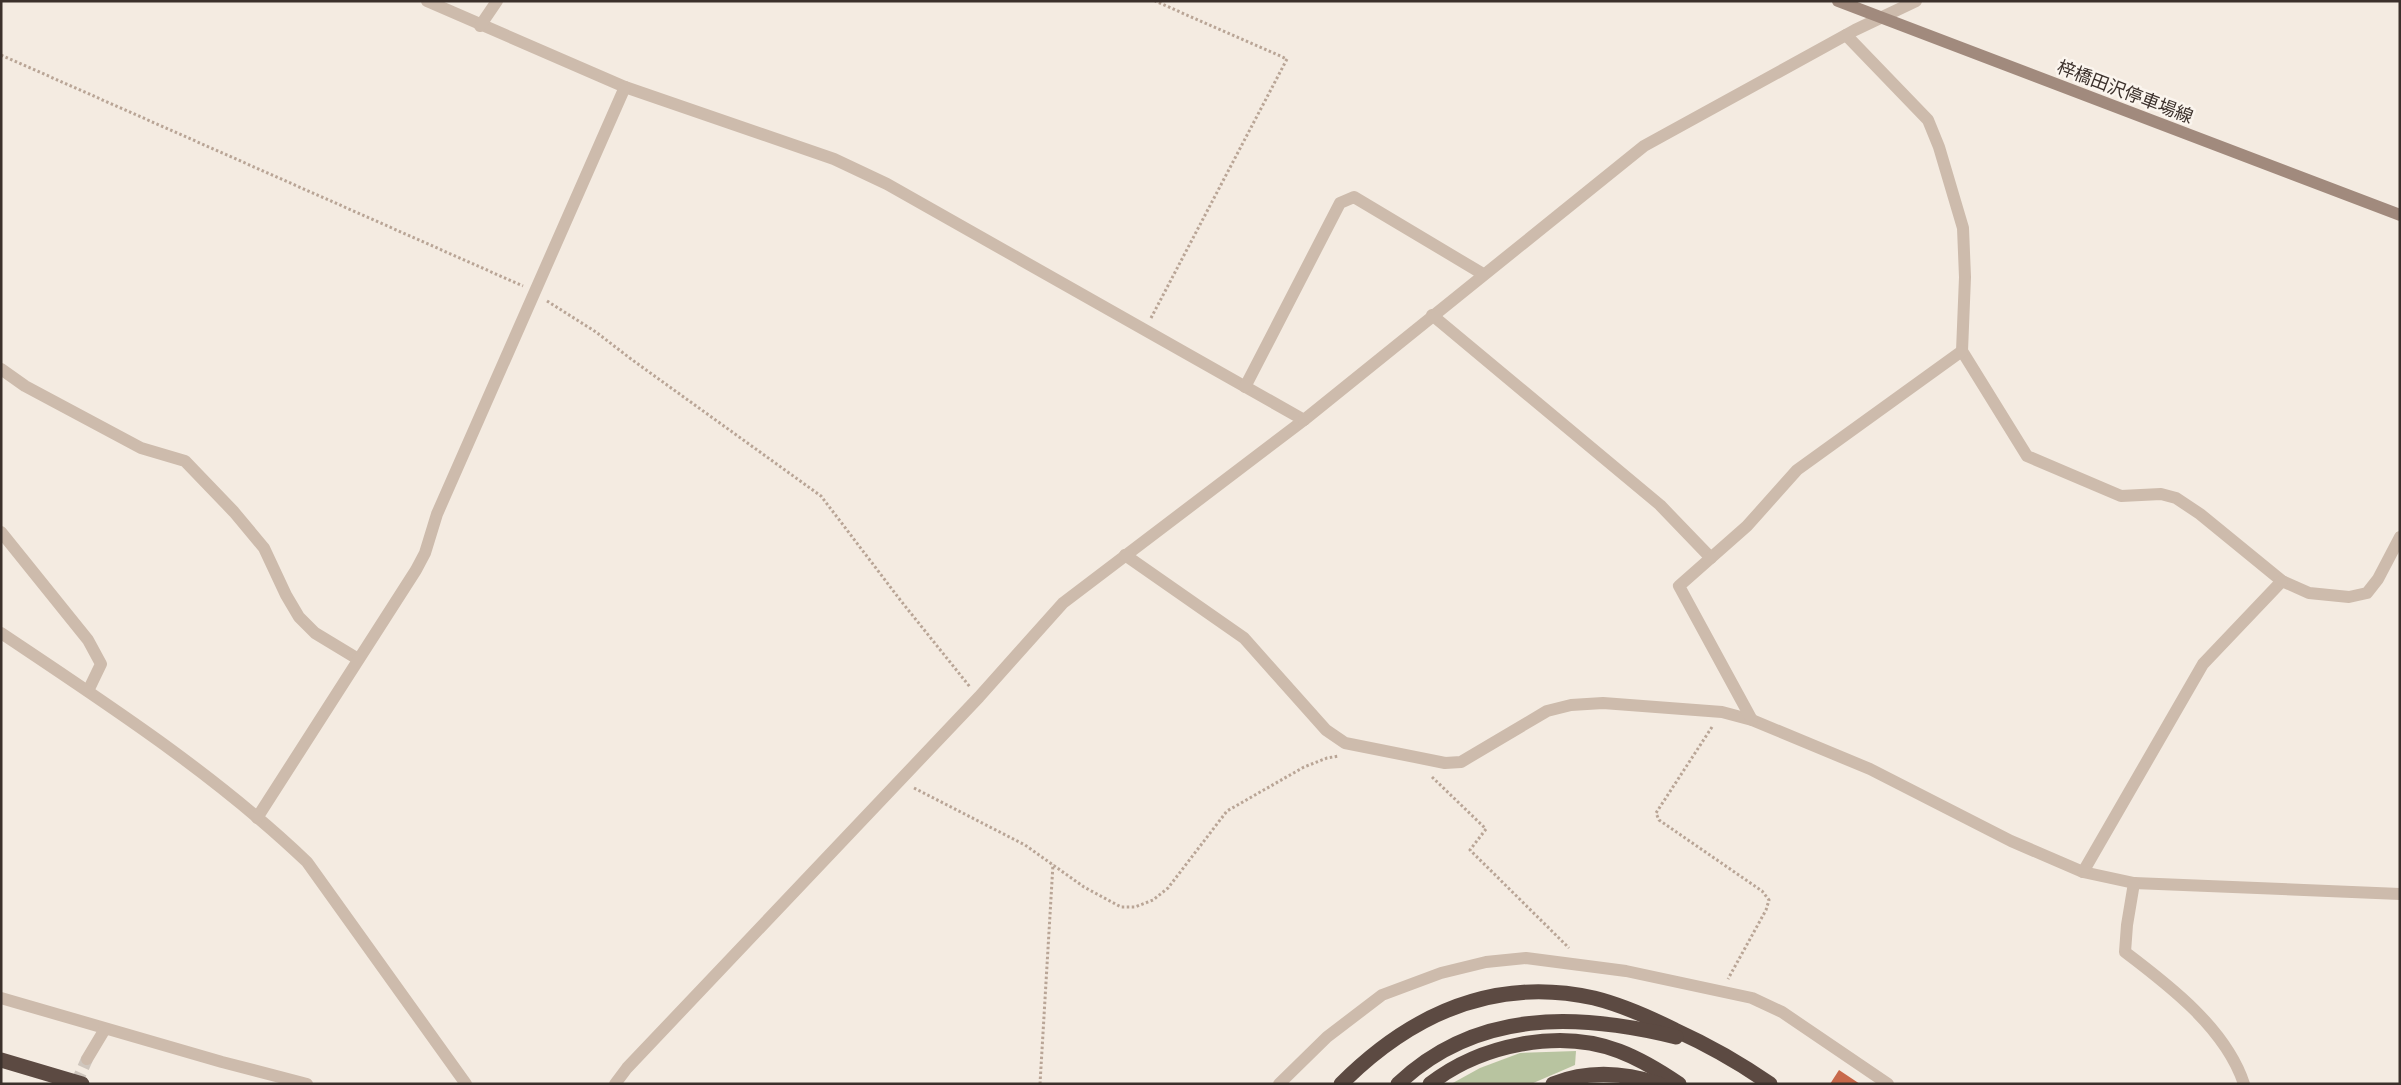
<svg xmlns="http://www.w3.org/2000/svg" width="2401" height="1085" viewBox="0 0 2401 1085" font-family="Helvetica,'Noto Sans JP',sans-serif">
  <defs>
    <filter id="shadow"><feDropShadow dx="3" dy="5.5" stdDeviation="1" flood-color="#0004"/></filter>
  </defs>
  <rect width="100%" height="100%" fill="#f4ebe1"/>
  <!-- green -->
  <polygon fill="#b8c4a0" points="1576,1051 1575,1065 1531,1084 1451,1084 1480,1068 1520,1053"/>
  <!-- building -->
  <polygon fill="#c8694b" filter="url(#shadow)" points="1839,1070 1860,1084 1830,1084"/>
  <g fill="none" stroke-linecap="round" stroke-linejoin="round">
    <!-- minor-tunnel -->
    <polyline stroke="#cfc6bd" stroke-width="12" stroke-dasharray="12 6" stroke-linecap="butt" points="76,1084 87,1059"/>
    <!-- path -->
    <g stroke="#b9a596" stroke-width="3" stroke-dasharray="2.5 2.5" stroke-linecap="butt">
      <polyline points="1,55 523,286"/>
      <polyline points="547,301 596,332 631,359 821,496 901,601 970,687"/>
      <polyline points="1151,318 1287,59 1155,1"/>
      <polyline points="1712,727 1656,813 1659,820 1762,891 1769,900 1766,910 1728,979"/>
      <polyline points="1432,777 1486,829 1470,850 1569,948"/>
      <polyline points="914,788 1025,845 1084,887 1121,907 1135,907 1153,900 1168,888 1227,811 1304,767 1327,758 1339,756"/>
      <polyline points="1040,1084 1053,864"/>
    </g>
    <!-- minor -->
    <g stroke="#cdbbac" stroke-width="12">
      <polyline points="427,1 625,87 834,159 887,184 1304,420 1063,603 979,697 627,1068 615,1084"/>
      <polyline points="480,26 497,1"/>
      <polyline points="1846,35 1928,120 1939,147 1963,228 1965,277 1962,351 2027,456 2121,496 2161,494 2176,498 2200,514 2282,581 2309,593 2349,597 2367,593 2378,579 2400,537"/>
      <polyline points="1432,315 1660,505 1711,558"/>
      <polyline points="1,369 25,386 141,448 185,461 234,512 264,548 286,595 299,617 315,633 358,659"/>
      <polyline points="1245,387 1340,203 1354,197 1483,274"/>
      <polyline points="1,532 88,640 101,664 88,691"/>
      <polyline points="1125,555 1244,638 1326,730 1345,743 1445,763 1461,762 1547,711 1571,705 1603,703 1722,712 1752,720 1870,769 2011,841 2083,872 2134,883 2400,894"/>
      <path d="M1 633C107 704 215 774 307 862L466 1084"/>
      <polyline points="1752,720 1679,586 1747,526 1797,470 1962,351"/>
      <polyline points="257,818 416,570 425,553 437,514 625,87"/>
      <polyline points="2083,872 2203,664 2282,581"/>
      <path d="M2134 883 2127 925 2125 952C2170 986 2226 1029 2244 1084"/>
      <polyline points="1,998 222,1062 307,1084"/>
      <polyline points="87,1059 105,1029"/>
      <polyline points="1279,1084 1327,1037 1382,995 1441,973 1486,962 1526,958 1626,971 1752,998 1782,1012 1888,1084"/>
    </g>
    <!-- tertiary -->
    <polyline stroke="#cdbbac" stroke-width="12" points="1304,420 1644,146 1855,30 1916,1"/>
    <!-- secondary -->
    <polyline stroke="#a18a7d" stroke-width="12" points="1838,1 2400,215"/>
    <!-- motorway -->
    <g stroke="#5c4a42" stroke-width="15">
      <polyline points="1,1060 82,1084"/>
      <path d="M1341 1084C1411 1014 1494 976 1594 998 1622 1005 1649 1017 1675 1030 1708 1045 1740 1063 1770 1084"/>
      <path d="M1398 1084C1477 1009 1578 1013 1676 1037"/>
      <path d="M1430 1084C1480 1045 1559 1028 1619 1051 1640 1059 1660 1071 1679 1084"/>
      <path d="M1553 1084C1588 1070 1623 1072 1659 1084"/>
    </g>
  </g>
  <g text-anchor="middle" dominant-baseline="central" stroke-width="5" stroke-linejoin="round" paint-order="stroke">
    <!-- street labels -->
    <g font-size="18" fill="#3b302b" stroke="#fbf5ee">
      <text transform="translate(2125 92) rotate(21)">梓橋田沢停車場線</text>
    </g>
  </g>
  <!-- border -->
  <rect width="2401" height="1085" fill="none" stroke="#3b302b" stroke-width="5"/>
</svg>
